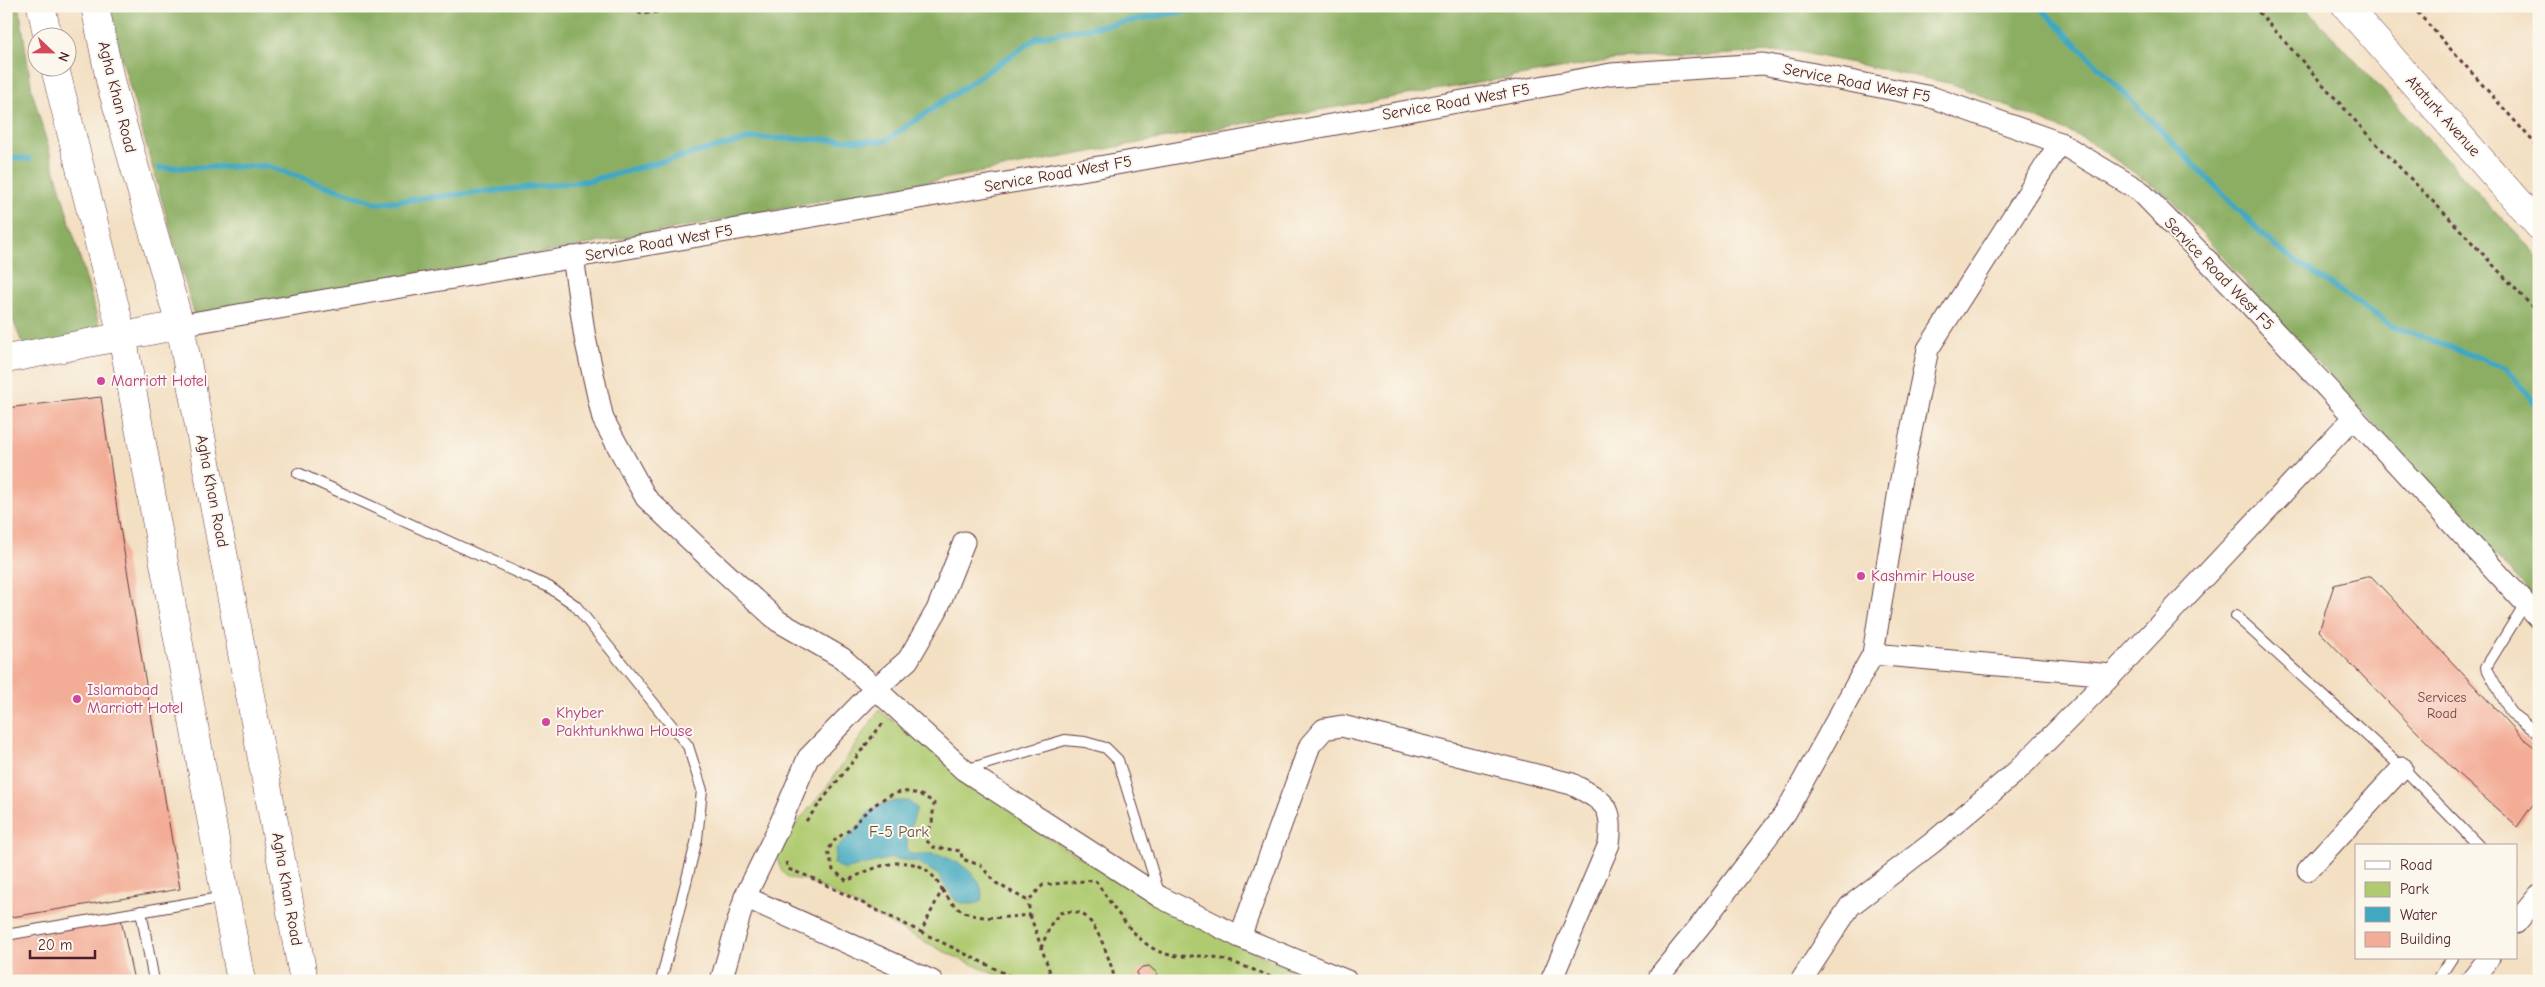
<svg xmlns="http://www.w3.org/2000/svg" width="2545" height="987" viewBox="0 0 2545 987" font-family="'Comic Neue',sans-serif">
  <rect width="100%" height="100%" fill="#fbf7ec"/>
  <filter id="ink" filterUnits="userSpaceOnUse"><feTurbulence type="fractalNoise" baseFrequency=".02" numOctaves="2"/><feDisplacementMap in="SourceGraphic" scale="10" xChannelSelector="R" yChannelSelector="G"/><feConvolveMatrix kernelMatrix="1 2 1 2 8 2 1 2 1" color-interpolation-filters="sRGB"/></filter>
  <filter id="wash" filterUnits="userSpaceOnUse"><feTurbulence type="fractalNoise" baseFrequency=".0096" numOctaves="4" result="noise"/><feDisplacementMap in="SourceGraphic" scale="20" xChannelSelector="R" yChannelSelector="G"/><feGaussianBlur stdDeviation="1.12" result="paint"/><feColorMatrix in="noise" values="0 0 0 0 0 0 0 0 0 0 0 0 0 0 0 0 0 1.4 0 .05"/><feComposite in="paint" operator="in"/></filter>
  <g filter="url(#wash)">
    <rect width="100%" height="100%" fill="#f3dfc2"/>
    <!-- green -->
    <polygon fill="#afca70" stroke="#7c744e" points="879,710 1038,832 1193,923 1315,981 1009,981 945,952 806,880 788,878 781,870 776,855 782,841 827,787"/>
    <!-- forest -->
    <g fill="#8bae62" stroke="#6a6646">
      <polygon points="6,6 19,6 32,91 102,334 25,350 6,303"/>
      <polygon points="110,6 2304,6 2539,258 2539,603 2294,337 2170,198 2086,139 1953,84 1794,51 1613,60 1307,112 195,317 114,31"/>
    </g>
    <!-- water -->
    <path fill="#40a8c0" stroke="#456476" d="M895 801H908L917 808 907 838V850L911 854C918 855 924 854 931 854 953 856 988 876 981 901 974 906 964 904 956 901L937 874 917 862 891 858 844 870 834 864 836 849 860 825 868 813 881 805Z"/>
    <g fill="none" stroke-linecap="round" stroke-linejoin="round">
      <!-- stream -->
      <g stroke="#40a8c0" stroke-width="6">
        <polyline points="2039,6 2274,246 2392,326 2507,368 2539,409"/>
        <polyline points="6,157 29,159"/>
        <polyline points="160,168 267,166 377,203 588,181 752,138 885,141 1038,37 1213,6"/>
      </g>
    </g>
    <g id="blocks">
      <!-- building -->
      <g fill="#f3ad97">
        <polygon points="101,397 117,509 180,889 6,918 6,408"/>
        <polygon points="2371,576 2524,739 2539,751 2539,796 2517,827 2457,773 2319,631 2334,585"/>
        <polygon points="121,919 134,981 6,981 6,937"/>
        <polygon points="1149,966 1157,973 1156,981 1137,981 1137,972 1142,967"/>
      </g>
    </g>
  </g>
  <g filter="url(#ink)">
    <use href="#blocks" fill-opacity="0" stroke="#633c42" stroke-width="1"/>
    <g fill="none" stroke-linecap="round" stroke-linejoin="round">
      <defs>
        <g id="lane">
          <polyline points="298,473 549,587 575,605 688,746 702,790 697,839 661,981"/>
          <polyline points="2525,604 2486,667 2511,713 2539,734"/>
          <polyline points="2236,616 2408,773 2479,846"/>
          <polyline points="965,770 1065,740 1085,742 1106,748 1118,760 1159,893"/>
          <polyline points="141,911 154,981"/>
          <polyline points="6,935 225,897"/>
          <polyline points="2437,981 2452,958"/>
        </g>
        <g id="street">
          <polyline points="573,257 585,338 603,419 646,498 707,556 778,621 842,658 964,770 1160,897 1240,937 1347,981"/>
          <polyline points="180,325 1116,164 1611,74 1763,64 1931,97 2060,143 2140,191 2240,294 2539,618"/>
          <polyline points="1873,654 2112,675"/>
          <polyline points="2308,870 2402,768"/>
          <polyline points="745,897 932,981"/>
          <polyline points="2516,923 2539,895"/>
          <path d="M1240 937 1310 745 1324 729 1342 726 1572 784C1604 802 1614 804 1609 844L1551 981"/>
          <polyline points="1660,975 1703,922 1786,812 1873,654 1900,484 1928,349 2060,143"/>
          <polyline points="721,981 745,897 777,831 808,758 875,689 908,660 937,610 964,542"/>
          <polyline points="1801,981 1850,906 1932,843 2017,771 2112,675 2353,418"/>
          <polyline points="2471,981 2489,958"/>
        </g>
        <g id="secondary">
          <polyline points="41,6 48,38"/>
          <polyline points="95,6 111,85 180,325 304,981"/>
          <polyline points="2346,6 2539,226"/>
          <polyline points="55,68 122,335 241,981"/>
          <polyline points="6,359 180,325"/>
        </g>
      </defs>
      <!-- lane casing -->
      <use href="#lane" stroke="#633c42" stroke-width="12"/>
      <!-- street casing -->
      <use href="#street" stroke="#633c42" stroke-width="23"/>
      <!-- secondary casing -->
      <use href="#secondary" stroke="#633c42" stroke-width="29"/>
      <!-- path -->
      <g stroke="#633c42" stroke-width="3" stroke-dasharray="4 4" stroke-linecap="butt">
        <path d="M623 6C643 19 662 11 684 6"/>
        <polyline points="2253,6 2368,135 2451,220 2539,314"/>
        <polyline points="2412,6 2539,148"/>
        <polyline points="806,821 883,723"/>
        <path d="M786 862 788 869 810 877 921 932 942 890C939 884 935 878 931 874 908 851 871 868 847 881L833 870 828 851C836 836 837 839 849 830 855 825 859 818 865 813 888 792 908 783 934 803L932 823 925 839 933 847 961 851 962 859 980 865 996 883 1028 901 1043 885 1095 880C1111 903 1135 944 1163 953 1179 959 1196 954 1213 957 1226 959 1267 974 1278 981"/>
        <path d="M942 890C946 895 950 901 954 905 973 923 1007 917 1030 915L1028 901"/>
        <polyline points="1030,915 1051,975 1055,981"/>
        <polyline points="921,932 1020,981"/>
        <path d="M1041 948 1051 924 1060 913C1069 911 1078 910 1086 917 1099 928 1112 965 1115 981"/>
      </g>
      <!-- lane -->
      <use href="#lane" stroke="#fff" stroke-width="10"/>
      <!-- street -->
      <use href="#street" stroke="#fff" stroke-width="21"/>
      <!-- secondary -->
      <use href="#secondary" stroke="#fff" stroke-width="28"/>
    </g>
  </g>
  <!-- markers -->
  <g fill="#d1479c" stroke="#fbf7ec" stroke-width="2">
    <circle cx="101" cy="381" r="5"/>
    <circle cx="1861" cy="576" r="5"/>
    <circle cx="77" cy="699" r="5"/>
    <circle cx="546" cy="722" r="5"/>
  </g>
  <g text-anchor="middle" dominant-baseline="central" stroke-width="4" stroke-linejoin="round" paint-order="stroke">
    <!-- number labels -->
    <g font-size="14" fill="#744246">
      <text x="2442" y="697">Services<tspan x="2442" dy="16">Road</tspan></text>
    </g>
    <!-- street labels -->
    <g font-size="16" fill="#4a1f2b" stroke="#fbf7ec">
      <text transform="translate(1857 83) rotate(11)">Service Road West F5</text>
      <text transform="translate(117 97) rotate(76)">Agha Khan Road</text>
      <text transform="translate(1456 102) rotate(-10)">Service Road West F5</text>
      <text transform="translate(2443 116) rotate(48)">Ataturk Avenue</text>
      <text transform="translate(1058 174) rotate(-10)">Service Road West F5</text>
      <text transform="translate(659 243) rotate(-10)">Service Road West F5</text>
      <text transform="translate(2219 274) rotate(46)">Service Road West F5</text>
      <text transform="translate(212 491) rotate(79)">Agha Khan Road</text>
      <text transform="translate(287 889) rotate(80)">Agha Khan Road</text>
    </g>
    <!-- hotel labels -->
    <g font-size="16" fill="#b23c85" stroke="#fbf7ec" text-anchor="start">
      <text x="111" y="381">Marriott Hotel</text>
      <text x="1871" y="576">Kashmir House</text>
      <text x="87" y="690">Islamabad<tspan x="87" dy="18">Marriott Hotel</tspan></text>
      <text x="556" y="713">Khyber<tspan x="556" dy="18">Pakhtunkhwa House</tspan></text>
    </g>
    <!-- park labels -->
    <g font-size="16" fill="#685240" stroke="#fbf7ec">
      <text x="899" y="832">F-5 Park</text>
    </g>
  </g>
  <!-- margin -->
  <rect width="2545" height="987" fill="none" stroke="#fbf7ec" stroke-width="25"/>
  <!-- legend -->
  <rect x="2355" y="844" width="162" height="115" fill="#fbf7ec" stroke="#b4a19f"/>
  <rect x="2365" y="861" width="25" height="8" fill="#ffffff" stroke="#b4a19f"/>
  <text x="2400" y="870" font-size="15" fill="#4a1f2b">Road</text>
  <rect x="2365" y="882" width="25" height="15" fill="#afca70" stroke="#b4a19f"/>
  <text x="2400" y="894" font-size="15" fill="#4a1f2b">Park</text>
  <rect x="2365" y="907" width="25" height="15" fill="#40a8c0" stroke="#b4a19f"/>
  <text x="2400" y="920" font-size="15" fill="#4a1f2b">Water</text>
  <rect x="2365" y="932" width="25" height="15" fill="#f3ad97" stroke="#b4a19f"/>
  <text x="2400" y="944" font-size="15" fill="#4a1f2b">Building</text>
  <!-- north arrow -->
  <g transform="translate(52 52) rotate(112)"><circle r="24" fill="#fbf7ec" stroke="#b4a19f"/>
  <path d="M0-4L9 19L0 12L-9 19Z" fill="#d1495b"/>
  <text y="-8" font-size="14" font-weight="bold" text-anchor="middle" fill="#4a1f2b">N</text>
  </g>
  <!-- scale -->
  <path d="M30 950v8h65v-8" fill="none" stroke="#4a1f2b" stroke-width="2.5"/>
  <text x="38" y="950" font-size="15" fill="#4a1f2b" stroke="#fbf7ec" stroke-width="4" paint-order="stroke">20 m</text>
</svg>
